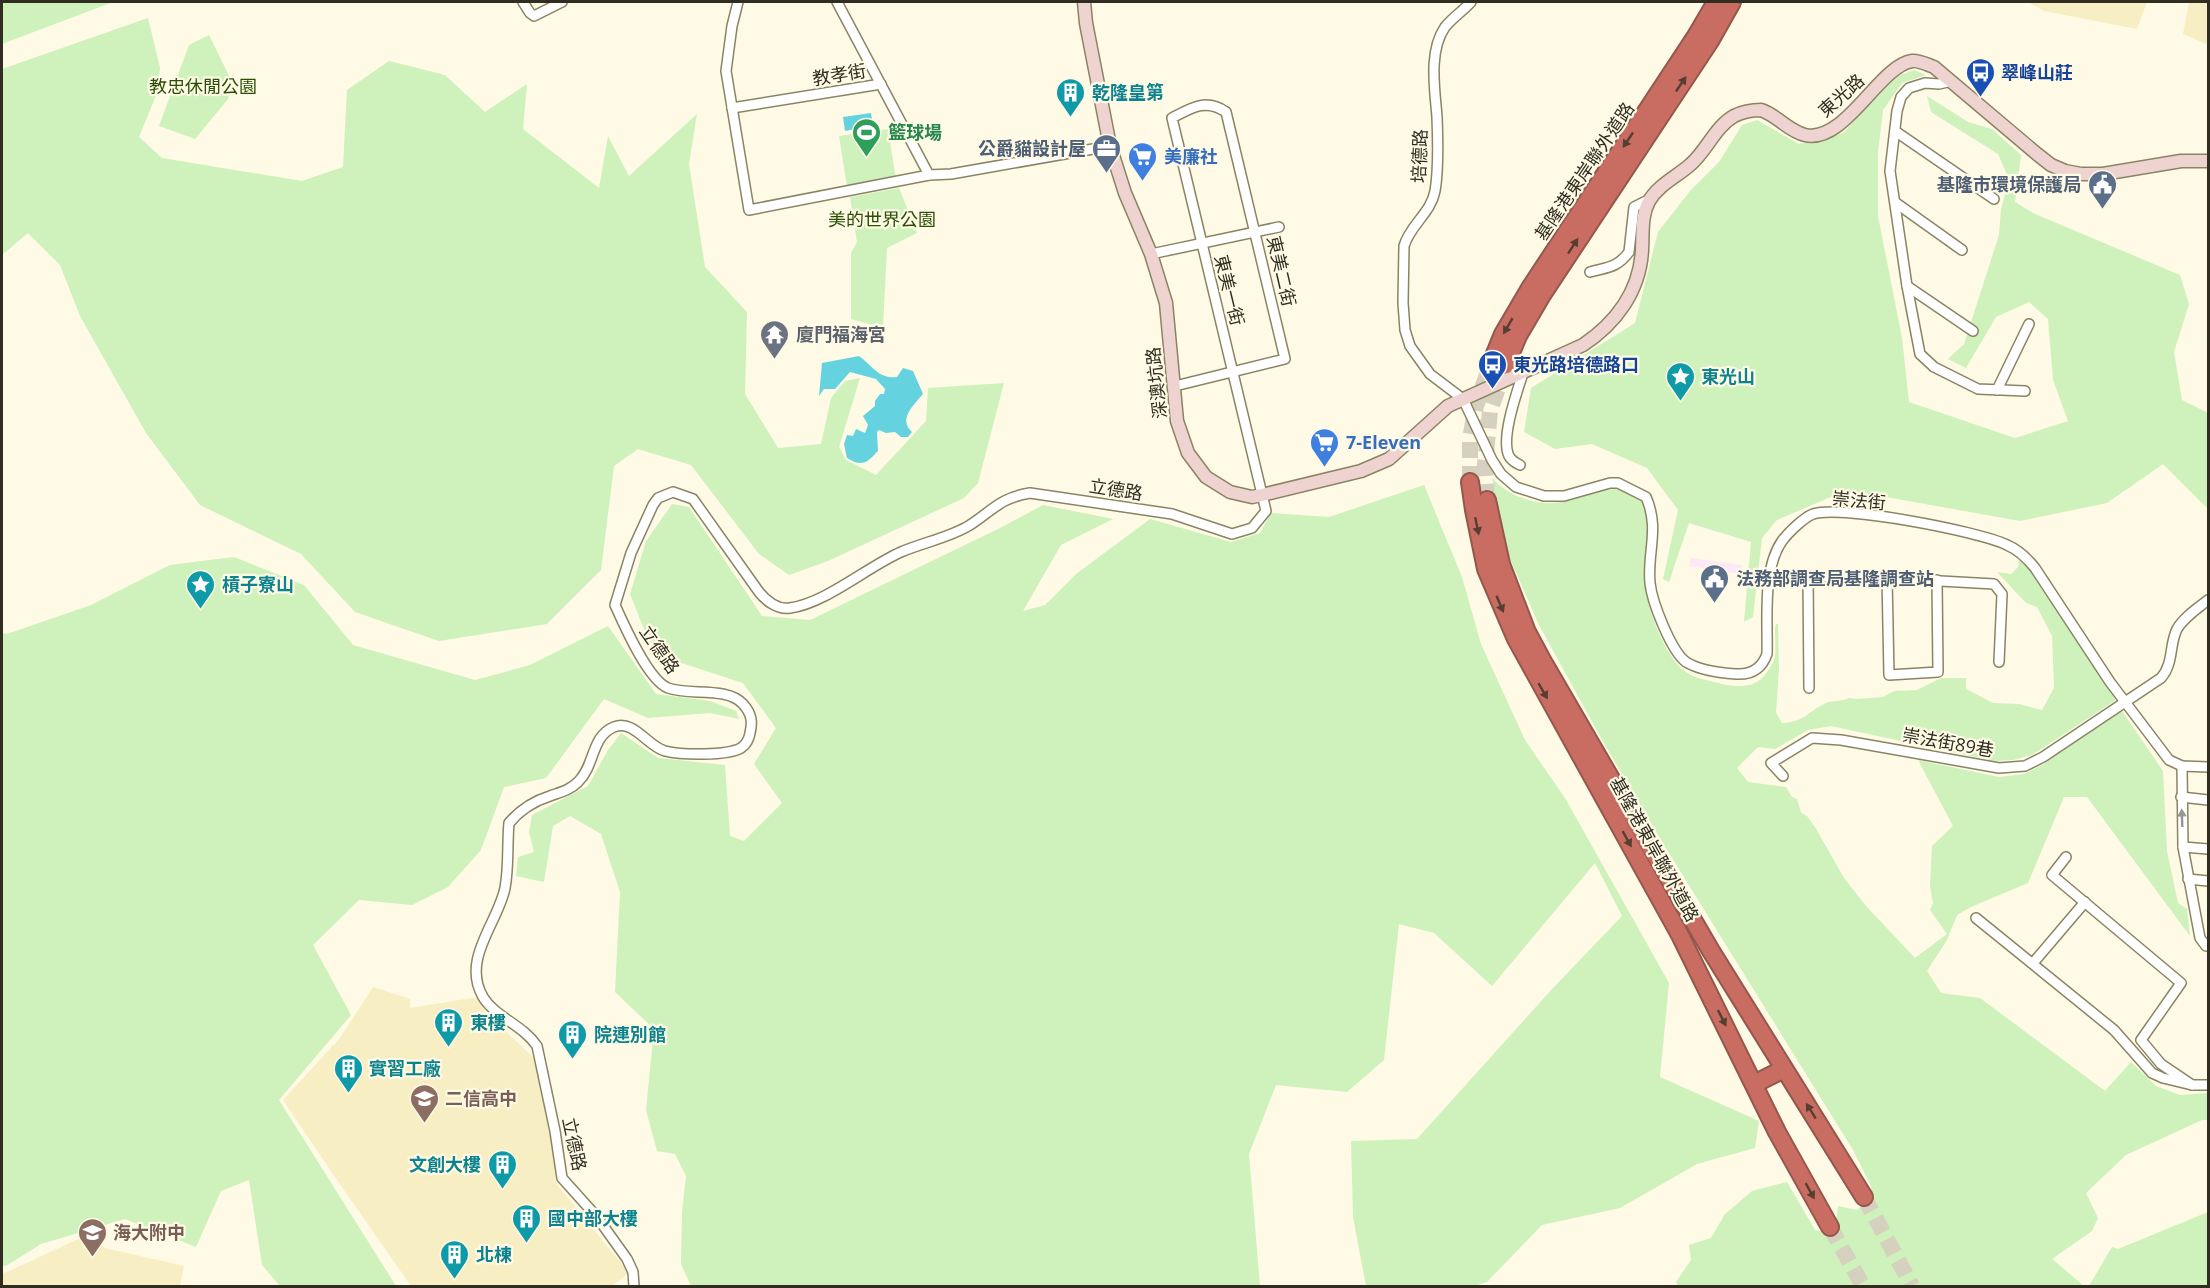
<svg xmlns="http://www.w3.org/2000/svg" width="2210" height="1288" viewBox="0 0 2210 1288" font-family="'Open Sans','Noto Sans TC',sans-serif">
  <rect width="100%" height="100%" fill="#fefae5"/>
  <!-- industrial -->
  <polygon fill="#fde8f7" points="1691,558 1742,565 1741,574 1689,566"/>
  <!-- built -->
  <g fill="#f8eec3">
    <polygon points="2028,2 2147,2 2137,29 2044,11"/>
    <polygon points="2189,2 2208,2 2208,45 2183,34"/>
    <polygon points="373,987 410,999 410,1008 478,997 485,1012 535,1059 552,1149 556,1183 629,1273 612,1286 411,1286 337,1180 283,1100 340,1038"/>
    <polygon points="89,1234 105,1248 184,1266 180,1286 2,1286 2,1272 5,1273"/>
  </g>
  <!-- green -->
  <g fill="#cff1bb">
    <polygon points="2,2 113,2 2,44"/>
    <polygon points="148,18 160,68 157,93 139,137 162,158 302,181 343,167 347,90 389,61 445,75 485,112 527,84 523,129 599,188 608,136 629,176 697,114 689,164 705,267 747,312 745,394 778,448 821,444 831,398 845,381 860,378 839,447 846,460 876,475 926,421 928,388 1004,383 978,483 964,498 828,561 789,575 759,554 691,465 638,449 614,466 601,570 547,624 439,641 355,612 301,554 200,505 146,433 80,316 60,265 28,233 2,255 2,69"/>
    <polygon points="209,35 232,82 228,99 195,139 159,126 189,45"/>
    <polygon points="1914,70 1926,75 1902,83 1883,110 1878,152 1878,216 1902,338 1909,402 2015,438 2068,421 2053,380 2048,319 2029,302 1996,317 1966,368 1948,359 1964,344 1999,235 2001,209 2009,179 1998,154 1931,112 1927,96 1968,122 1992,129 2021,155 2015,202 2035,214 2180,275 2189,304 2174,352 2182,400 2208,413 2208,509 2163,464 2107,503 2020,521 1847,490 1777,520 1762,538 1753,617 1744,622 1751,542 1689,523 1669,582 1663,579 1678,510 1647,468 1592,444 1555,449 1524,432 1531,388 1635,323 1658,232 1690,191 1719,162 1742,125 1757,120 1799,144 1843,133 1895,77"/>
    <polygon points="888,129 896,180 847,187 839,136"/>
    <polygon points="899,188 917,233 887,248 883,328 851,319 851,253 857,242 850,197"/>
    <path d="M1492 478C1509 497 1537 506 1562 502 1582 498 1619 479 1637 496 1658 515 1640 568 1646 594 1651 616 1664 652 1681 668 1690 677 1702 679 1714 682 1733 687 1755 691 1767 672 1770 668 1774 662 1775 656 1776 647 1775 638 1775 629L1776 624H1778L1779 669 1776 713 1782 723C1805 722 1807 712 1826 703 1833 700 1842 702 1849 698L1858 699 1883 697 1894 691 1917 690 1941 678H1966V689L1993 703 2019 704 2042 710 2054 688 2052 636 2037 607 2026 603 1997 572 2011 574 2018 567 2019 558 2026 564 2116 700 2032 755 2013 760 1994 761 1831 726 1808 730 1775 749 1758 747 1737 768 1748 782 1786 787 1792 797 1797 799 1801 813 1807 816 1815 827 1844 878 1866 906 1915 958 1947 934 1930 910 1933 903 1930 886 1932 846 1953 826 1918 760 1999 777 2024 774 2042 765 2122 711 2163 771 2167 851 2178 903 2187 909 2190 936 2087 797H2064L2028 883 1971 907 1957 915 1947 940 1927 971 1941 993 1980 998 2105 1091 2131 1062 2156 1086 2180 1095 2208 1093V1120H2202L2126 1155 2086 1193 2098 1218 2092 1231 2052 1259 2084 1286H1678L1676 1282 1691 1260 1689 1245 1711 1238 1725 1214 1752 1191 1787 1182 1815 1230 1828 1233 1836 1223 1838 1206 1857 1210 1872 1196 1871 1186 1853 1150 1664 845 1602 740 1539 625 1507 552Z"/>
    <polygon points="1424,485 1462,577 1481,644 1525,740 1565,798 1669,983 1660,1077 1759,1121 1755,1148 1697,1164 1620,1208 1542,1225 1487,1282 1474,1286 1366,1286 1353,1217 1351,1141 1417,1139 1553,988 1622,916 1595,863 1492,986 1434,933 1399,924 1384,1060 1347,1092 1276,1085 1249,1154 1260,1286 691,1286 681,1264 682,1212 686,1176 675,1154 657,1151 646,1110 654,1029 615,992 620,892 601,834 570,816 553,826 544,882 516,876 518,857 534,852 529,832 532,815 588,786 608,750 621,733 658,758 725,765 730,836 744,841 782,803 754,764 776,728 743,683 654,654 630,594 646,541 672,504 689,507 762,616 810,620 1000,528 1043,505 1113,519 1061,545 1023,611 1045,605 1076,574 1150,519 1231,542 1260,533 1271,513 1329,517"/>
    <polygon points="234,557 304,585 353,645 475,680 530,665 608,626 656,694 710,701 736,711 739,719 710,713 648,718 604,699 546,778 504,787 481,850 448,887 412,905 359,900 313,945 351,1015 279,1100 396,1286 280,1286 262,1265 249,1180 221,1191 196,1247 125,1219 41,1244 6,1266 2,1265 2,633 7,634 91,605 170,565"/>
    <polygon points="2208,1212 2208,1286 2089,1286 2112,1247 2118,1249"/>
  </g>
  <!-- water -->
  <g fill="#65d3df">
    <polygon points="871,113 873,126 845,131 843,117"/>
    <path d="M859 356C873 366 878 379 897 377L903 368 913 371 923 394C913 406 898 419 912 432L908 437H901L895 432 886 433 879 430 877 432 878 451C867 462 863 468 847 458L844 444 847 435 853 436 856 429 865 433 868 425 863 416 875 406V401L880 394H884L885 389 876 379 850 372 835 389H824L819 396 822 363Z"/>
  </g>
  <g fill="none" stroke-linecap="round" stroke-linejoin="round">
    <!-- highway-tunnel -->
    <g stroke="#d5d1be" stroke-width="16" stroke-dasharray="16 8" stroke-linecap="butt">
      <polyline points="1470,482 1470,439 1476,406 1490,366"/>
      <polyline points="1487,500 1485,465 1490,411 1506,365"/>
      <polyline points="1864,1197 1912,1286"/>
      <polyline points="1830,1227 1863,1286"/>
    </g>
    <defs>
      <g id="street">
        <polyline points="523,2 530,13 534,16 562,2"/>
        <polyline points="738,2 732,26 726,71 749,210 929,175 951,174 1110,146"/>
        <polyline points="837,2 929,175"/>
        <path d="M1471 2C1463 11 1452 18 1445 27 1428 52 1435 90 1437 117 1438 141 1439 168 1435 191 1431 213 1410 225 1404 246L1403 303 1405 330 1410 346 1430 374 1463 399 1492 460 1501 474 1516 487 1544 496H1564L1610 483H1618L1646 497C1660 529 1647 552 1650 583 1652 602 1671 651 1686 662 1699 670 1721 673 1736 674 1752 675 1762 668 1767 654 1768 620 1762 570 1782 541 1788 533 1803 518 1813 514 1842 505 1978 531 2007 545 2019 550 2027 558 2035 568L2110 682 2169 760 2182 766 2208 767"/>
        <polyline points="1952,81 1939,84 1925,83 1909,88 1901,97 1897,111 1890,171 1907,286 1920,354 1934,367 1978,389 2025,391"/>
        <polyline points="732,108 881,84"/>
        <polyline points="1895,131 1994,199"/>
        <polyline points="1896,203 1962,250"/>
        <polyline points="1151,254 1279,227"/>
        <path d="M1590 272C1608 267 1617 268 1629 252L1634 207 1650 199"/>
        <polyline points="1907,286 1973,331"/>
        <polyline points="1997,390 2029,324"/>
        <path d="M1520 465C1516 463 1511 460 1509 456 1500 438 1518 389 1524 370"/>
        <polyline points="1769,576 1887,578 1994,584 2002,594 1999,662"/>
        <polyline points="1808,577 1809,688"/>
        <polyline points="1887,578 1889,675 1938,672 1937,580"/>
        <polyline points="2182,766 2183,847 2200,938 2206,946 2208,946"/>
        <path d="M1783 776 1771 763 1812 738 1841 740 1999 768 2025 766 2043 757 2161 678C2174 663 2169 645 2177 629 2184 617 2198 608 2208 600"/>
        <polyline points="2181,797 2208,800"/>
        <polyline points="2183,847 2208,849"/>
        <polyline points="2066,857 2052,875 2181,983 2141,1040 2161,1064 2192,1085"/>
        <polyline points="2188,879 2208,881"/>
        <polyline points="1976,918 2114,1030 2152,1073 2163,1078 2192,1085 2208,1085"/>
        <polyline points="2033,963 2085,902"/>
        <path d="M634 1286 633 1272 627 1259 597 1217 562 1178 555 1131 537 1046C523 1025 495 1017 483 997 461 959 498 923 505 888 509 867 507 844 509 823 520 810 534 801 550 796 561 792 570 790 578 782 595 766 591 736 614 727 634 719 647 746 665 751 681 755 727 756 741 748 747 744 749 739 750 733 753 721 751 713 743 704 727 686 689 696 668 688 648 680 624 625 615 605L631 553 653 505 658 498 673 492 693 499 759 592C766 601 778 610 790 608 826 603 867 567 901 552 924 542 949 538 970 525 993 510 1000 498 1030 493L1172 514 1232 534 1252 528 1266 511 1172 118C1191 108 1206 98 1226 112L1285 359 1175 386"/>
      </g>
      <path id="secondary" d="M1084 2 1086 23 1110 146 1125 193 1151 254 1166 303 1177 421 1188 453 1206 477 1230 492 1252 497 1262 495 1361 471 1389 459 1448 406 1583 345C1616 323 1640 291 1642 250 1643 233 1641 216 1649 201 1658 185 1678 176 1691 164 1707 150 1715 127 1734 116 1742 112 1752 110 1761 110 1777 115 1788 131 1805 135 1845 144 1879 66 1912 61 1919 60 1928 65 1934 67L2037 154 2051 165 2065 171 2081 174H2103L2181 161H2208"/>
      <g id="highway">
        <polyline points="1506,365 1518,336 1542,295 1710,41 1732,2"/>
        <polyline points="1490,366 1503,334 1530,288 1696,36 1716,2"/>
        <polyline points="1470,482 1474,510 1486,569 1516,639 1680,935 1777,1132 1830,1227"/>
        <polyline points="1487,500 1501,564 1527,632 1542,660 1711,951 1864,1197"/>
        <polyline points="1754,1084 1784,1069"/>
      </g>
    </defs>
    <!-- street casing -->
    <use href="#street" stroke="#8b8464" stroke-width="12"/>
    <!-- secondary casing -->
    <use href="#secondary" stroke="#8b8464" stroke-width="15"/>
    <!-- highway casing -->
    <use href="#highway" stroke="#94574c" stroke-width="20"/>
    <!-- street -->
    <use href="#street" stroke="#fff" stroke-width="9"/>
    <!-- secondary -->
    <use href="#secondary" stroke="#efd3d0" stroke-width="12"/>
    <!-- highway -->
    <use href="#highway" stroke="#c96d63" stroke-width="16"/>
  </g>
  <!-- one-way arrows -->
  <defs><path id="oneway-solid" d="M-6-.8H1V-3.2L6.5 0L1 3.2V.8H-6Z" transform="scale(1.5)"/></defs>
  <g fill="#573e32">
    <use href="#oneway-solid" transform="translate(1681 84) rotate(-56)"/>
    <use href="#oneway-solid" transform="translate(1628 140) rotate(124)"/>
    <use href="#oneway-solid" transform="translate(1573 246) rotate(-57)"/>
    <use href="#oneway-solid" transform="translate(1508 326) rotate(120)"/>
    <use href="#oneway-solid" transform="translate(1477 526) rotate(78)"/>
    <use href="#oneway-solid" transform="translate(1500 604) rotate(67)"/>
    <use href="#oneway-solid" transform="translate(1543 691) rotate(60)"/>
    <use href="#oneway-solid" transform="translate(1627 839) rotate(61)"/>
    <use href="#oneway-solid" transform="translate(1722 1018) rotate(63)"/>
    <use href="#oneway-solid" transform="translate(1811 1111) rotate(-122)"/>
    <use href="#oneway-solid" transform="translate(1810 1191) rotate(61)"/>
  </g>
  <use fill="#989690" href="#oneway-solid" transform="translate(2182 818) rotate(-92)"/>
  <!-- icons -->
  <defs>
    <symbol id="bus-pin" viewBox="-11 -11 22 30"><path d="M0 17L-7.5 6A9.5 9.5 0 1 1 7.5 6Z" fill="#1a4fb4" stroke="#fefae5"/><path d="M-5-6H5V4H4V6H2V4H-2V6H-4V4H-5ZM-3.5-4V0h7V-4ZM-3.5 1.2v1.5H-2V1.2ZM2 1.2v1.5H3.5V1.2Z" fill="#fff"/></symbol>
    <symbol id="building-pin" viewBox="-11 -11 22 30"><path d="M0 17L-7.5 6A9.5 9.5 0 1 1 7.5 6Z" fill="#0f9aa8" stroke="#fefae5"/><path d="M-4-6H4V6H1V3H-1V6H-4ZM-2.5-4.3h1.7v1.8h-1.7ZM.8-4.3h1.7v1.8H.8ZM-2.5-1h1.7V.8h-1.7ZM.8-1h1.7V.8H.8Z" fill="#fff"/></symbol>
    <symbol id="stadium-pin" viewBox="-11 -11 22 30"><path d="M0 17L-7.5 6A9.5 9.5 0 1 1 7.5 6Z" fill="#2e9e5b" stroke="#fefae5"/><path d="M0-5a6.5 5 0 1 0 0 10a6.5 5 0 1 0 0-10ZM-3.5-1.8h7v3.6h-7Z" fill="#fff"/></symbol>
    <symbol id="office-pin" viewBox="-11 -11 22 30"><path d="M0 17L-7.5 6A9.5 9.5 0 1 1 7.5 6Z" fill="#5c6f8a" stroke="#fefae5"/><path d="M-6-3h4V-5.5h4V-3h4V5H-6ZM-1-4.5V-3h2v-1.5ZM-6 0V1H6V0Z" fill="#fff"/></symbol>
    <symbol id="supermarket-pin" viewBox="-11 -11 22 30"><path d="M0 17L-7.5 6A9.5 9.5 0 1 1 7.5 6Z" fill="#3f7fe0" stroke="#fefae5"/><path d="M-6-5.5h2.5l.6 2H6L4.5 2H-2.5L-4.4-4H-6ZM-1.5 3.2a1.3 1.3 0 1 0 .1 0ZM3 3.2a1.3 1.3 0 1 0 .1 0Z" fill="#fff"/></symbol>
    <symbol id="civic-pin" viewBox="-11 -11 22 30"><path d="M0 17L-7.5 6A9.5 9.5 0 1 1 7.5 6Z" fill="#5c6f8a" stroke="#fefae5"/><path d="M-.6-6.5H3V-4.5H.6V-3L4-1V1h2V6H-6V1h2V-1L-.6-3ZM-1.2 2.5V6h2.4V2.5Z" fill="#fff"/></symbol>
    <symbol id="temple-pin" viewBox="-11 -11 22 30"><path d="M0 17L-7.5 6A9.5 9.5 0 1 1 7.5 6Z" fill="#6b7280" stroke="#fefae5"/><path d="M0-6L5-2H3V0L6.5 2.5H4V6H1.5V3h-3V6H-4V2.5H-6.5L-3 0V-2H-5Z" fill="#fff"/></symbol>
    <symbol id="sight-pin" viewBox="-11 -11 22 30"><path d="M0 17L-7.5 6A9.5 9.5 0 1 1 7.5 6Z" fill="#0f9aa8" stroke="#fefae5"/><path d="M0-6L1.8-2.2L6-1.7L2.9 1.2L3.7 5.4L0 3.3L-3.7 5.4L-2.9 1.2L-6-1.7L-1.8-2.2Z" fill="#fff"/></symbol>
    <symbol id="school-pin" viewBox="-11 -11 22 30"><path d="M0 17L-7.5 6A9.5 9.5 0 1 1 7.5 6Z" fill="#8d6e63" stroke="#fefae5"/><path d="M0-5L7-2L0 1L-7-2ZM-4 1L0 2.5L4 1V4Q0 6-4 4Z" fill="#fff"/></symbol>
  </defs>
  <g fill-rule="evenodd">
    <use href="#bus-pin" x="1964" y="56" width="33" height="45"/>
    <use href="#building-pin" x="1054" y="76" width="33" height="45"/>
    <use href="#stadium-pin" x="850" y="116" width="33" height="45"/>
    <use href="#office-pin" x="1090" y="132" width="33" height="45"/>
    <use href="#supermarket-pin" x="1126" y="140" width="33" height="45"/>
    <use href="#civic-pin" x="2086" y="168" width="33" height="45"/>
    <use href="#temple-pin" x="758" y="318" width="33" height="45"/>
    <use href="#bus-pin" x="1476" y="348" width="33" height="45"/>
    <use href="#sight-pin" x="1664" y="360" width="33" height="45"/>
    <use href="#supermarket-pin" x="1308" y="426" width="33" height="45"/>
    <use href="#civic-pin" x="1698" y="562" width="33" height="45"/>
    <use href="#sight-pin" x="184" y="568" width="33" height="45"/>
    <use href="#building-pin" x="432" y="1006" width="33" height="45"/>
    <use href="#building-pin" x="556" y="1018" width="33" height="45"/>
    <use href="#building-pin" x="332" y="1052" width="33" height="45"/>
    <use href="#school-pin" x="408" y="1082" width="33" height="45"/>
    <use href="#building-pin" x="486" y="1148" width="33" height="45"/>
    <use href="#building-pin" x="510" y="1202" width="33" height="45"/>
    <use href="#school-pin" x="76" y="1216" width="33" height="45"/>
    <use href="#building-pin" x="438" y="1238" width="33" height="45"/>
  </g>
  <g text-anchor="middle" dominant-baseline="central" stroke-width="4.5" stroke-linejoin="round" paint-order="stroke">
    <!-- transit labels -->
    <g font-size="18" font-weight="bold" fill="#164399" stroke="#fefae5" text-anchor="start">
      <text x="2001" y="72">翠峰山莊</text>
      <text x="1513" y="364">東光路培德路口</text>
    </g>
    <!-- street labels -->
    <g font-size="18" fill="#312e21" stroke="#fefae5">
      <text transform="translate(839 74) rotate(-9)">教孝街</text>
      <text transform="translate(1841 95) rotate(-42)">東光路</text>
      <text transform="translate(1419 156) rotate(-88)">培德路</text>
      <text transform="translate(1584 171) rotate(-56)">基隆港東岸聯外道路</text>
      <text transform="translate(1282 271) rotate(77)">東美二街</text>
      <text transform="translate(1230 290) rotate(76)">東美一街</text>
      <text transform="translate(1156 383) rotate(-96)">深澳坑路</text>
      <text transform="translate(1116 489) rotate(9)">立德路</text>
      <text transform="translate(1859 500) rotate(5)">崇法街</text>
      <text transform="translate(660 649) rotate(55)">立德路</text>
      <text transform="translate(1948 742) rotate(10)">崇法街89巷</text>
      <text transform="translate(1655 849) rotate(61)">基隆港東岸聯外道路</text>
      <text transform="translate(575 1144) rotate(78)">立德路</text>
    </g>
    <!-- park labels -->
    <g font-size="18" fill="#2a4f05" stroke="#fefae5">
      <text x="203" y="86">教忠休閒公園</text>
      <text x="882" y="219">美的世界公園</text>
    </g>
    <!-- culture labels -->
    <g font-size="18" font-weight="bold" fill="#0d838f" stroke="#fefae5" text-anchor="start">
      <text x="1092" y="92">乾隆皇第</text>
      <text x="1701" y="376">東光山</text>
      <text x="222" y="584">槓子寮山</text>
      <text x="470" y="1022">東樓</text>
      <text x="594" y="1034">院連別館</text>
      <text x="369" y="1068">實習工廠</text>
      <text x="481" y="1164" text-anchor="end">文創大樓</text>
      <text x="548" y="1218">國中部大樓</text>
      <text x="476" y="1254">北棟</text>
    </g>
    <!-- leisure labels -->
    <g font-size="18" font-weight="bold" fill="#27864d" stroke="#fefae5" text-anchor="start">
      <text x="888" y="132">籃球場</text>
    </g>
    <!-- service labels -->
    <g font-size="18" font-weight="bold" fill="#4e5e75" stroke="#fefae5" text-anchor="end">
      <text x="1086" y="148">公爵貓設計屋</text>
      <text x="2081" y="184">基隆市環境保護局</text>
      <text x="1736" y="578" text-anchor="start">法務部調查局基隆調查站</text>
    </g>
    <!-- shop labels -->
    <g font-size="18" font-weight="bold" fill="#366cbe" stroke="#fefae5" text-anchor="start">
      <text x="1164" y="156">美廉社</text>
      <text x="1346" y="442">7-Eleven</text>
    </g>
    <!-- worship labels -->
    <g font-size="18" font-weight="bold" fill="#5b616d" stroke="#fefae5" text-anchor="start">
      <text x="796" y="334">廈門福海宮</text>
    </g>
    <!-- education labels -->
    <g font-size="18" font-weight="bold" fill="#785e54" stroke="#fefae5" text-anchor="start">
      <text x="445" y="1098">二信高中</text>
      <text x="113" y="1232">海大附中</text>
    </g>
  </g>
  <!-- border -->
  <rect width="2210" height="1288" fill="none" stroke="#312e21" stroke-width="6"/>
</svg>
